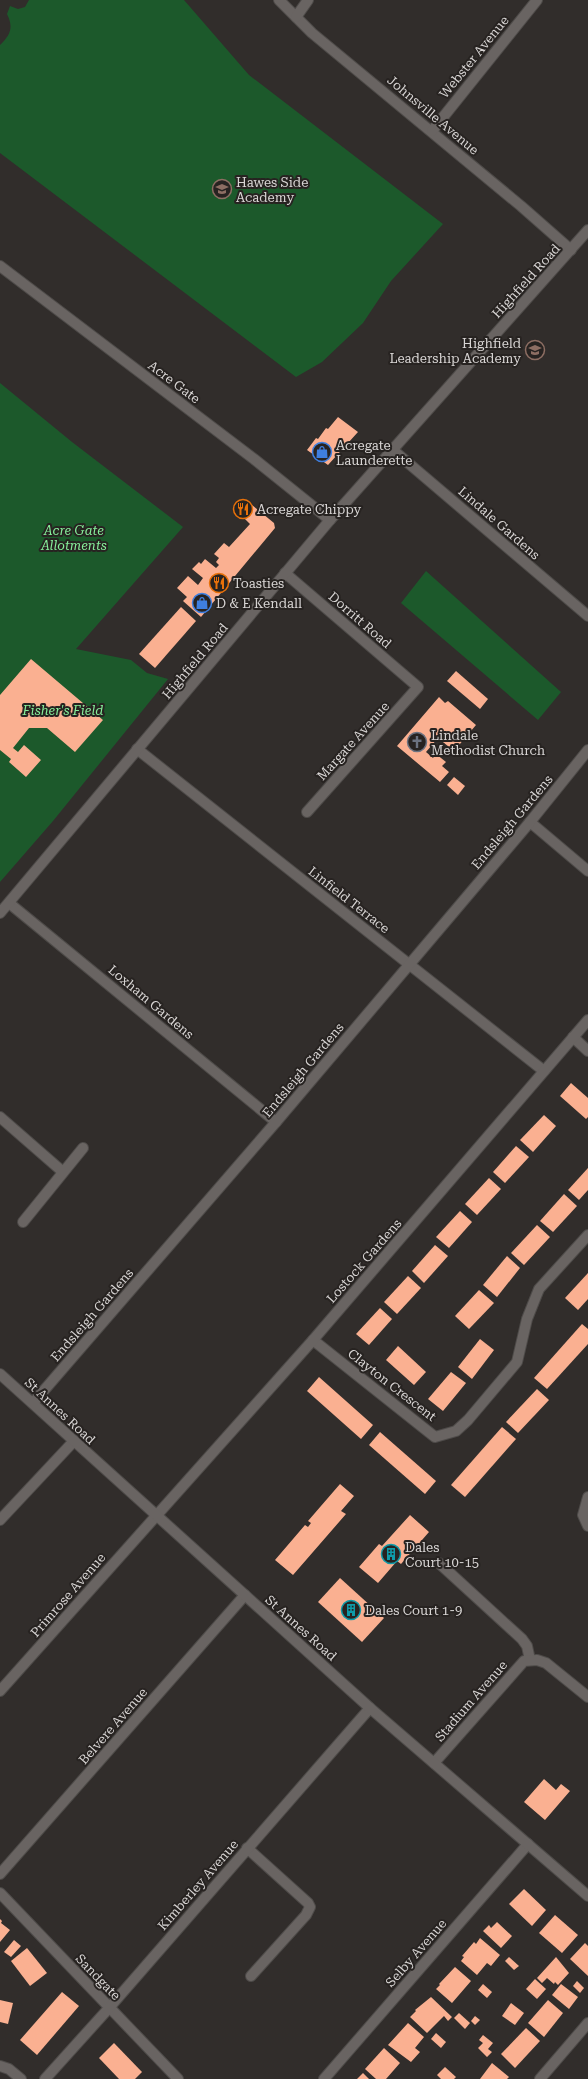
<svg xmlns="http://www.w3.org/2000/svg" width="588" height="2079" viewBox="0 0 588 2079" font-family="'Roboto Serif',serif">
  <rect width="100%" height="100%" fill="#312d2b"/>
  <!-- green -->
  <g fill="#1c592b">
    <path d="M29 0H184L249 75 443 224 391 281 363 323 322 362 296 377 0 153V45C10 35 14 28 7 14L10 6 18 9 25 7Z"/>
    <polygon points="0,383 72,442 183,527 76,649 131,660 147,673 168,679 53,821 0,882"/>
    <polygon points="426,571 561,692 538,720 401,603"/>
  </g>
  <!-- building -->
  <g fill="#fab091">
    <polygon points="338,417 358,432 328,465 307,450 316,438 318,439 326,428 328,429"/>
    <polygon points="244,502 250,507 252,505 274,523 275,528 201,617 183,601 187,597 177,588 188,576 198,585 203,578 192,569 199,562 201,564 205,559 216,568 219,565 216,562 219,558 214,554 224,543 229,547 250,524 237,511"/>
    <polygon points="181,607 196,621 155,668 139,654"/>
    <polygon points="31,659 103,720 75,752 47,728 29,728 13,748 18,752 24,745 41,760 26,777 9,762 11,759 0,750 0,695"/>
    <polygon points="456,671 488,699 480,709 447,681"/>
    <polygon points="439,697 445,703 448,701 476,725 454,751 438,738 426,752 433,758 436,754 446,762 442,766 449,772 440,782 397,746"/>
    <polygon points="454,777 465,786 458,795 447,785"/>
    <polygon points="571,1083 588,1098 588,1117 586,1119 560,1096"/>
    <polygon points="544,1115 556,1126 533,1152 520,1140"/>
    <polygon points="516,1146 529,1157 505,1183 493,1172"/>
    <polygon points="588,1168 588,1190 579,1200 568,1190"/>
    <polygon points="489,1178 501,1189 477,1215 465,1204"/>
    <polygon points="564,1194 577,1206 553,1232 540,1221"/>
    <polygon points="460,1211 472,1222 449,1248 436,1237"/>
    <polygon points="537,1225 550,1237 524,1265 511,1253"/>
    <polygon points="435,1245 448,1256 424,1283 412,1271"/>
    <polygon points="507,1256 520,1268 497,1297 483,1285"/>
    <polygon points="588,1273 588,1299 578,1310 565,1298"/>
    <polygon points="408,1276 421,1288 397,1314 384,1302"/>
    <polygon points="479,1290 494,1303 469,1329 455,1316"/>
    <polygon points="380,1308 392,1319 369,1345 356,1334"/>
    <polygon points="582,1324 588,1329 588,1344 547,1389 534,1378"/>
    <polygon points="480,1339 494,1350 472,1379 458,1367"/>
    <polygon points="398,1346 426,1372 414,1385 386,1360"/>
    <polygon points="451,1372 466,1383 443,1411 428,1399"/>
    <polygon points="319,1377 373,1425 361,1439 307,1391"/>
    <polygon points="537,1389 549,1400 518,1433 506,1422"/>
    <polygon points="502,1427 516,1439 465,1497 451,1485"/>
    <polygon points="380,1432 436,1481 425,1494 369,1445"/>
    <polygon points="340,1484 354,1496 341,1511 346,1514 293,1575 275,1560 305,1525 308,1527 311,1523 308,1521"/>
    <polygon points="410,1515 429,1532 401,1564 397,1561 378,1583 359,1567 379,1544 382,1546"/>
    <polygon points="340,1578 384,1618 362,1642 318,1602"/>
    <polygon points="544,1779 556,1790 561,1784 570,1791 545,1820 524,1802"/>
    <polygon points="524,1889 546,1910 532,1926 509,1904"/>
    <polygon points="555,1915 578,1935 562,1953 539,1933"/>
    <polygon points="0,1919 2,1921 1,1923 10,1930 0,1942"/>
    <polygon points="497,1922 512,1936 501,1948 483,1931 489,1925 491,1928"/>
    <polygon points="480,1938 500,1955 491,1966 487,1963 477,1975 461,1961 464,1957 462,1956 474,1942 476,1944"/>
    <polygon points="14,1940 21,1946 11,1957 4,1952"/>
    <polygon points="585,1943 588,1946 588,1976 570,1959"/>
    <polygon points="27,1948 47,1973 30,1986 11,1961"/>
    <polygon points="509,1957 519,1966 514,1970 505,1961"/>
    <polygon points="556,1957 569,1973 558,1985 555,1982 554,1984 547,1978 542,1983 537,1978"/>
    <polygon points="455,1967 471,1981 452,2003 436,1989 440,1985 439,1984"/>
    <polygon points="535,1979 546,1989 537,1999 526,1989"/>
    <polygon points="577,1981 584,1988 580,1993 573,1986"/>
    <polygon points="483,1984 492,1992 487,1998 478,1990"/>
    <polygon points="561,1984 578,1997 569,2009 552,1995"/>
    <polygon points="62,1992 79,2006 37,2055 20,2040"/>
    <polygon points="431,1997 452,2017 448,2021 444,2016 427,2033 410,2017 416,2011 415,2010"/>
    <polygon points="0,2000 13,2003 8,2024 0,2022"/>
    <polygon points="548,2000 563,2013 544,2037 528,2023"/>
    <polygon points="511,2003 524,2013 515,2025 502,2016"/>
    <polygon points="459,2013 470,2023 465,2029 454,2018"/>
    <polygon points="475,2016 480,2020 475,2025 471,2021"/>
    <polygon points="408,2023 424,2037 415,2048 420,2052 411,2062 388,2045"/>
    <polygon points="526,2028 540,2041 515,2068 501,2054"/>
    <polygon points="436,2033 446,2042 441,2048 431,2039"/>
    <polygon points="483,2035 493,2043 488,2049 492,2052 487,2057 478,2048 483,2043 479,2040"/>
    <polygon points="114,2043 142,2072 135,2079 119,2079 99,2058"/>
    <polygon points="384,2048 400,2063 386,2079 376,2079 365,2069"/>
    <polygon points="492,2063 509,2077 507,2079 480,2079"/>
    <polygon points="445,2067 456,2077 454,2079 441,2079 437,2075"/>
    <polygon points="363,2073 369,2079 357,2079"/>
  </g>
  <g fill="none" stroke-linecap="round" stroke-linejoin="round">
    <defs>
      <g id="minor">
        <polyline points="279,0 312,33 521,206 571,250"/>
        <polyline points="296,17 308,0"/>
        <polyline points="432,131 537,0"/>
        <polyline points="0,266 254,459 330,520"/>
        <polyline points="393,450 588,616"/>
        <polyline points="285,573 418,687 307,812"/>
        <polyline points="137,749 544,1071"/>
        <polyline points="530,822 588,871"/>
        <polyline points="9,903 276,1122"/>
        <polyline points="573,1037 588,1051"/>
        <polyline points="0,1117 63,1172"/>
        <polyline points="23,1222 83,1148"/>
        <polyline points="313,1340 435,1437 456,1431 468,1420 517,1362 527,1319 539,1289 588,1235"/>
        <polyline points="33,1403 276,1122 530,822 588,750"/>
        <polyline points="588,1497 583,1515 588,1526"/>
        <polyline points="0,1520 74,1441"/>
        <polyline points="439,1563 522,1639 527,1646 530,1660"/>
        <polyline points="0,1691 313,1340 588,1020"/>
        <polyline points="434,1763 524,1661 537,1660 546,1663 588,1697"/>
        <polyline points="247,1848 308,1903 310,1907 306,1915 251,1976"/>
        <polyline points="0,1874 245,1595"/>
        <polyline points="0,1893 178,2079"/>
        <polyline points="0,2066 9,2069 21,2079"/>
        <polyline points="45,2079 109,2008 370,1708"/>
        <polyline points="324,2079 528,1844"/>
        <polyline points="540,2079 588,2023"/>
      </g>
      <g id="tertiary">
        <polyline points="0,913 330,520 588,230"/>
        <polyline points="0,1374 370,1708 588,1896"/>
      </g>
    </defs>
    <!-- minor casing -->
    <use href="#minor" stroke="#4e4b49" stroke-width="12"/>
    <!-- tertiary casing -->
    <use href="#tertiary" stroke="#4e4b49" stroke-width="12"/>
    <!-- minor -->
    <use href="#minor" stroke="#696462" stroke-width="10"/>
    <!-- tertiary -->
    <use href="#tertiary" stroke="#696462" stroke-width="10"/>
  </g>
  <!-- icons -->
  <defs>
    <symbol id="school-ring" viewBox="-11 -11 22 22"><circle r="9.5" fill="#272321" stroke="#8d6e63" stroke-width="1.5"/><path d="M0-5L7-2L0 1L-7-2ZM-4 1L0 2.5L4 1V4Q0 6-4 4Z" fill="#8d6e63"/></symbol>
    <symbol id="shop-ring" viewBox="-11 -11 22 22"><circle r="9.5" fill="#272321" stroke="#3f7fe0" stroke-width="1.5"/><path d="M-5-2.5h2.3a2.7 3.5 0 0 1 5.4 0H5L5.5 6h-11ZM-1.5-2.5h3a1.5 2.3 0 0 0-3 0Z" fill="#3f7fe0"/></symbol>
    <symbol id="restaurant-ring" viewBox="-11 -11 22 22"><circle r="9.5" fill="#272321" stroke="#e8710a" stroke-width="1.5"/><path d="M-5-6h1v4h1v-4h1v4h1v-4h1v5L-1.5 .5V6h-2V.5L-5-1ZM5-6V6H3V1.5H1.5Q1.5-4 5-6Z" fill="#e8710a"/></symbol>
    <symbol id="church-ring" viewBox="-11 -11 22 22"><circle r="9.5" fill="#272321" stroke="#6b7280" stroke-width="1.5"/><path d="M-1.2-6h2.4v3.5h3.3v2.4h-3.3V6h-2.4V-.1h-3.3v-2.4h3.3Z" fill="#6b7280"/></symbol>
    <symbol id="building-ring" viewBox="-11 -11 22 22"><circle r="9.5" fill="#272321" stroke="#0f9aa8" stroke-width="1.5"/><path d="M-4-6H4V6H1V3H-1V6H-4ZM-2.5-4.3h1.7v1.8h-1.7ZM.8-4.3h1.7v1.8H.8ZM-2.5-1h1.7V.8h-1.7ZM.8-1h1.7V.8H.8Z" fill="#0f9aa8"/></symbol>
  </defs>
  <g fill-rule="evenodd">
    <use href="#school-ring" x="211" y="178" width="22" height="22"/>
    <use href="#school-ring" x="524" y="339" width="22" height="22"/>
    <use href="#shop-ring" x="311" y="441" width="22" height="22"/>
    <use href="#restaurant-ring" x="232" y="498" width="22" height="22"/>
    <use href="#restaurant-ring" x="208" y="572" width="22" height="22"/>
    <use href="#shop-ring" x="191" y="592" width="22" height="22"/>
    <use href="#church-ring" x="406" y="731" width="22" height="22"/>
    <use href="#building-ring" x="380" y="1543" width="22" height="22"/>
    <use href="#building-ring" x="340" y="1599" width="22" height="22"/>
  </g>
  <g text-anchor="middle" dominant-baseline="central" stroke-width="4" stroke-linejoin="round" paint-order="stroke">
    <!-- street labels -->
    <g font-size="13" fill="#d8d5d4" stroke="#272321">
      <text transform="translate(474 57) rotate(-51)">Webster Avenue</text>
      <text transform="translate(433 115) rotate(40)">Johnsville Avenue</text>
      <text transform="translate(526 281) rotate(-48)">Highfield Road</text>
      <text transform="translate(174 382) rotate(37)">Acre Gate</text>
      <text transform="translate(499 523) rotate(41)">Lindale Gardens</text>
      <text transform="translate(360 620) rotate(41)">Dorritt Road</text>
      <text transform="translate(195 661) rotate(-50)">Highfield Road</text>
      <text transform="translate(353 741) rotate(-48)">Margate Avenue</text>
      <text transform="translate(512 822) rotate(-50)">Endsleigh Gardens</text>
      <text transform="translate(349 900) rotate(38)">Linfield Terrace</text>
      <text transform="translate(151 1002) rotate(40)">Loxham Gardens</text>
      <text transform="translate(303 1070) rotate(-50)">Endsleigh Gardens</text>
      <text transform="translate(364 1261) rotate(-49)">Lostock Gardens</text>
      <text transform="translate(92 1315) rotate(-49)">Endsleigh Gardens</text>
      <text transform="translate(392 1385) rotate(38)">Clayton Crescent</text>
      <text transform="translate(60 1411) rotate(43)">St Annes Road</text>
      <text transform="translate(68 1595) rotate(-49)">Primrose Avenue</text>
      <text transform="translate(301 1628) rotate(42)">St Annes Road</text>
      <text transform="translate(471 1701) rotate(-49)">Stadium Avenue</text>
      <text transform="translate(113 1726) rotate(-49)">Belvere Avenue</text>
      <text transform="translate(198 1885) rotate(-49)">Kimberley Avenue</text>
      <text transform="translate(416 1953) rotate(-49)">Selby Avenue</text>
      <text transform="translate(98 1977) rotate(46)">Sandgate</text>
    </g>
    <!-- poi labels -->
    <g font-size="13" fill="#d8d5d4" stroke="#272321" text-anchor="start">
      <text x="236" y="182">Hawes Side<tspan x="236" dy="15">Academy</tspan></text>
      <text x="521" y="343" text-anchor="end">Highfield<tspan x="521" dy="15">Leadership Academy</tspan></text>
      <text x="336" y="445">Acregate<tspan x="336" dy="15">Launderette</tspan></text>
      <text x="257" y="509">Acregate Chippy</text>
      <text x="233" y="583">Toasties</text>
      <text x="216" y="603">D &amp; E Kendall</text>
      <text x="431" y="735">Lindale<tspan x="431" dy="15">Methodist Church</tspan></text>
      <text x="405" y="1547">Dales<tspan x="405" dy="15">Court 10-15</tspan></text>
      <text x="365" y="1610">Dales Court 1-9</text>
    </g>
    <!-- park labels -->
    <g font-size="13" font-style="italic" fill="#86ee9a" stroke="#272321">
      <text x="74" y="530">Acre Gate<tspan x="74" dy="15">Allotments</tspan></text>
      <text x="63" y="710">Fisher's Field</text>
    </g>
  </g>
</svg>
